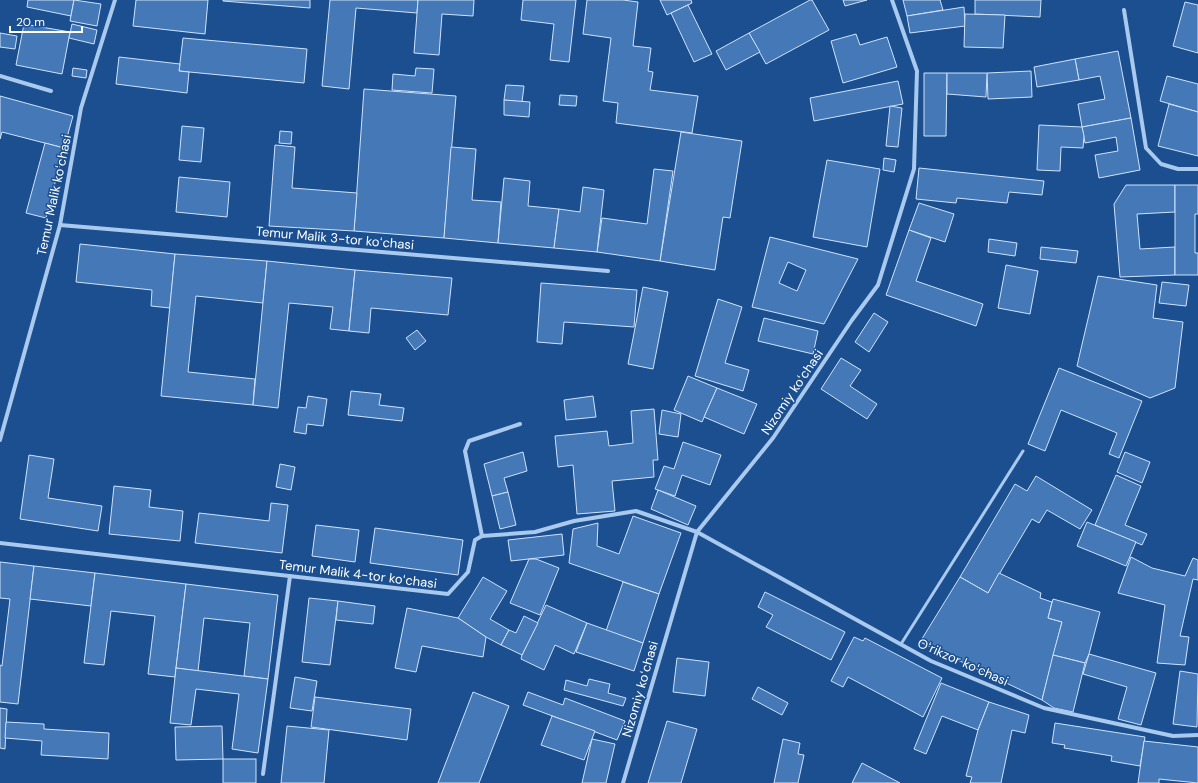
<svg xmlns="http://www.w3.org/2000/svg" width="1198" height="783" viewBox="0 0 1198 783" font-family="'DM Sans',sans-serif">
  <rect width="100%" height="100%" fill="#1b4f8f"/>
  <!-- building -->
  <g fill="#4478b7" stroke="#cfe3fa" fill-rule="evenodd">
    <polygon points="28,0 74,0 71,16 27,7"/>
    <polygon points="74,0 101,4 97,26 70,21"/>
    <polygon points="136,0 208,0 205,34 133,26"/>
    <polygon points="223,0 310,0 310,8 223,1"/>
    <polygon points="330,0 418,0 417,13 356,8 349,89 322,86"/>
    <polygon points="418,0 474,0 473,16 442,14 439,55 414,53"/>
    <polygon points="523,0 576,0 569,62 550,60 554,24 521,20"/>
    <polygon points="587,0 623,0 638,2 633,46 651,48 648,71 653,72 650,90 698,96 692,133 616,123 618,103 603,101 611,38 583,34"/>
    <polygon points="660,0 691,0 692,3 667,15"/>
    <polygon points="810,0 812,0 829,30 766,64 749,33"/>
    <polygon points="843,0 867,0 845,6"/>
    <polygon points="903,0 940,0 943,10 907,16"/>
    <polygon points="975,0 1041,0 1040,17 975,14"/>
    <polygon points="1185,2 1198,5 1198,53 1173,46"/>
    <polygon points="688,5 712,54 694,62 671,13"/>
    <polygon points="964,7 965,26 910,33 907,16"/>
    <polygon points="965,14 1005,15 1003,48 964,47"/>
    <polygon points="24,24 70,32 62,74 16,65"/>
    <polygon points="72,24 97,30 94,44 69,38"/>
    <polygon points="0,33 17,36 15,49 0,47"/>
    <polygon points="749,33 760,52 726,70 716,51"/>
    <polygon points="856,34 860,45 887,37 897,67 843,83 831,41"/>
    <polygon points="183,38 307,49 304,83 179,71"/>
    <polygon points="1118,51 1131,118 1082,127 1078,104 1105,99 1100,76 1079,80 1075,59"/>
    <polygon points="119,57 180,64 179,71 189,72 187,93 116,84"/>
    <polygon points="1075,59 1079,80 1037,87 1034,67"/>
    <polygon points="73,68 87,70 86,78 72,76"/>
    <polygon points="416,68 434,69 432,93 392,90 393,74 415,76"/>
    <polygon points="1031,71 1032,97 988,99 987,73"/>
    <polygon points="924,73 947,73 946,136 924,136"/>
    <polygon points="947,73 987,73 986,97 947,94"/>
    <polygon points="1167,76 1198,84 1198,112 1160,101"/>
    <polygon points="898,81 903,104 814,121 810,98"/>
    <polygon points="506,85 524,86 522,102 504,100"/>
    <polygon points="364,89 456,96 444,238 354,231"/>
    <polygon points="560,95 577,96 576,106 559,105"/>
    <polygon points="0,96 73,116 64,148 2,132 0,139"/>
    <polygon points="504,100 530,102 529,117 504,115"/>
    <polygon points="1169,104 1198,112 1198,156 1158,146"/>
    <polygon points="890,106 902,108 898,147 886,146"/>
    <polygon points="1131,118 1140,170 1099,178 1095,155 1118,151 1116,137 1085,143 1082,127"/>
    <polygon points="1039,125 1082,127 1084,136 1083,148 1061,147 1060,171 1037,170"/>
    <polygon points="182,126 204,128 201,162 179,160"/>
    <polygon points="280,131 292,132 291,144 279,143"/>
    <polygon points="681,132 742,141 730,218 723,217 715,270 660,261"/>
    <polygon points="45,143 64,148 46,218 26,213"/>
    <polygon points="275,145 295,147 292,188 357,193 354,231 269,226"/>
    <polygon points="451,147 476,149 472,200 501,202 498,243 444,238"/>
    <polygon points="884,158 896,160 894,172 883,170"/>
    <polygon points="827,160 880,169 867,247 813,237"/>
    <polygon points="919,168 1044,181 1042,195 1009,192 1007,203 957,198 956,203 916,199"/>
    <polygon points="654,169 673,171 660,261 597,252 602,218 647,224"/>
    <polygon points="179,177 230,182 227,217 176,212"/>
    <polygon points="504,178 530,181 528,206 559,209 554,248 498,243"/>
    <polygon points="1126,185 1175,185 1175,212 1137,214 1140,249 1175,247 1175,275 1120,277 1114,204"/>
    <polygon points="1175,185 1198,185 1198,214 1195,214 1195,253 1198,253 1198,275 1175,275"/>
    <polygon points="583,187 604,190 597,252 554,248 559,209 580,212"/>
    <polygon points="919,203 954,214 945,242 909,230"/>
    <polygon points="909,230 931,238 916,281 983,304 976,326 886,295"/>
    <path d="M770 237 858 259 824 324 752 307ZM788 262 806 270 797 291 779 283Z"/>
    <polygon points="989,239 1017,243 1015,256 988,252"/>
    <polygon points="80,244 175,254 170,308 151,306 152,290 76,282"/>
    <polygon points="1041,247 1078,251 1076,263 1040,259"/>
    <polygon points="175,254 267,261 263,303 196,296 188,372 255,379 253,405 161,396"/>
    <polygon points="267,261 355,270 349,331 330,329 333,307 289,303 278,408 253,405"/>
    <polygon points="1006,265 1038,271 1030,314 998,308"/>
    <polygon points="355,270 452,278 448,315 371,308 369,333 349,331"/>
    <polygon points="1098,276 1157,285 1153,318 1183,322 1175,388 1150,398 1077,366"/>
    <polygon points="1162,282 1189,285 1186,306 1159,303"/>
    <polygon points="541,283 637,290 634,327 564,322 562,344 537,342"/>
    <polygon points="643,287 668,292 653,369 628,364"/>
    <polygon points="718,299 742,307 725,363 749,370 743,391 695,376"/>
    <polygon points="874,313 888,322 869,352 855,342"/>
    <polygon points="764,318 818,331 813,354 758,341"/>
    <polygon points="417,330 426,341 415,350 406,338"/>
    <polygon points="841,358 861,370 850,386 877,404 867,419 821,389"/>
    <polygon points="1059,368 1142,401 1119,458 1109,454 1117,433 1061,410 1045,451 1028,444"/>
    <polygon points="688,376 717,388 702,422 674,410"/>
    <polygon points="717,388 757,404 744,434 704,417"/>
    <polygon points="351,391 381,394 379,405 404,408 402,421 348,415"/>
    <polygon points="308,396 327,399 323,426 307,424 306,434 294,432 298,407 306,408"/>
    <polygon points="593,396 596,417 566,420 564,400"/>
    <polygon points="654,409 658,460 653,460 654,477 612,481 615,511 577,514 573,465 558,467 555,436 607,431 609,446 633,443 631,411"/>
    <polygon points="662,410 681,414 678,437 659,434"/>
    <polygon points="683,442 721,455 710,485 682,475 675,496 655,489 664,466 674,469"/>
    <polygon points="523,452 527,471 504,478 508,492 492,496 484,464"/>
    <polygon points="1125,452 1150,462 1142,483 1117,472"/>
    <polygon points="29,455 54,459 48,498 102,506 98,531 20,519"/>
    <polygon points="280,464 295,467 291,490 276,487"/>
    <polygon points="1116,475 1141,486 1125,525 1147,534 1142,545 1095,525"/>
    <polygon points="1036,476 1092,510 1080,529 1047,510 1039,523 1032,519 988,593 960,577 1015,484 1027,491"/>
    <polygon points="114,486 151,490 149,507 183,511 180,541 109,534"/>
    <polygon points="658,490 696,506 688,525 651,509"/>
    <polygon points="508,492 516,525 500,529 492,496"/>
    <polygon points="271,503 288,505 282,553 195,543 199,513 269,521"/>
    <polygon points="633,516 681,533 659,594 569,563 573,529 598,523 597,546 619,554"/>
    <polygon points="1087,522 1136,542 1126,566 1077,546"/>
    <polygon points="316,525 359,530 355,562 312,556"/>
    <polygon points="375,528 463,540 458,575 370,563"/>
    <polygon points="562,534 564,555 511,561 508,540"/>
    <polygon points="1131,557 1152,568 1185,576 1193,558 1198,560 1198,580 1193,579 1180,636 1189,637 1185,665 1157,663 1165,605 1118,593"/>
    <polygon points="529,559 536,559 559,568 540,615 510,603"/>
    <polygon points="0,562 34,566 18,704 0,702 0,665 2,666 10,599 0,598"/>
    <polygon points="34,566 95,573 91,606 30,599"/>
    <polygon points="95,573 186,584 175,677 148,674 155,616 111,611 104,665 84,663"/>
    <polygon points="999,573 1041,593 1040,598 1052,602 1048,618 1062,622 1042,700 920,642 960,577 988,593"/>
    <polygon points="483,577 507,591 490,619 509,630 501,645 486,637 458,618"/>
    <polygon points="623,582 659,594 643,643 606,631"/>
    <polygon points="186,584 278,595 268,679 244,676 250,623 204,618 198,671 176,668"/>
    <polygon points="765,592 845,632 831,660 766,627 773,615 758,607"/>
    <polygon points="309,598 338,601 330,665 302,662"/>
    <polygon points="1053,599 1100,612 1089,654 1085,663 1053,655 1062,622 1048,618"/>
    <polygon points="338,601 375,606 373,624 336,620"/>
    <polygon points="546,605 587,623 574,654 555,645 544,670 521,659 522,655"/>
    <polygon points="407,608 458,618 486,637 483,657 422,646 416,672 395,668"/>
    <polygon points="524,616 538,623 522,655 501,645 509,630 516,633"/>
    <polygon points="587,623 643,643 634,671 576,652"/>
    <polygon points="854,637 863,641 865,638 942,678 923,717 848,677 843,687 831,681"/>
    <polygon points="1089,654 1156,673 1141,725 1118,719 1127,687 1083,674"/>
    <polygon points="1053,655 1085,663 1073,712 1054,708 1042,700"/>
    <polygon points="677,658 709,662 705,696 673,692"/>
    <polygon points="176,668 268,679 258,753 232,749 239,694 196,689 191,725 170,723"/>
    <polygon points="1180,671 1198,674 1197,727 1173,724"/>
    <polygon points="295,677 317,681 312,711 290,708"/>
    <polygon points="589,679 610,684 608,693 626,698 623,706 564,690 566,680 587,686"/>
    <polygon points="941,683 989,702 978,730 942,716 926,754 914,749"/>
    <polygon points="758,687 788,703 782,715 752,699"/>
    <polygon points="473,692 509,706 479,783 438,783"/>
    <polygon points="528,692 563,705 565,698 625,721 617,740 523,705"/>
    <polygon points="315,697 411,709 407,740 311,727"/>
    <polygon points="989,702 1029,715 1025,733 1012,730 1001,783 970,783 972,777 966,776 978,730"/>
    <polygon points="0,708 7,709 5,749 0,748"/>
    <polygon points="552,716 595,731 584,760 541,745"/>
    <polygon points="667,721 697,729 681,783 648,783"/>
    <polygon points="6,722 44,724 44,729 109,733 108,759 41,755 42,741 5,738"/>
    <polygon points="1055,723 1145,737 1140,766 1111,761 1112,756 1064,748 1065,745 1052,743"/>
    <polygon points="222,726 223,759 176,760 175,727"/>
    <polygon points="287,726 329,730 324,783 281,783"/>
    <polygon points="592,739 615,744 606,783 582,783"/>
    <polygon points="783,739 800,743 798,754 804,755 798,783 774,783"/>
    <polygon points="1144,741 1198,747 1198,783 1159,779 1159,783 1138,783"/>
    <rect x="223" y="759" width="33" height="24"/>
    <polygon points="862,763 900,783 852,783"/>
  </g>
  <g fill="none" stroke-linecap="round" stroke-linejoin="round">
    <!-- lane -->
    <polyline stroke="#a9c9ee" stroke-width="3" points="901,644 1023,451"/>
    <!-- street -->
    <g stroke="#a9c9ee" stroke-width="4">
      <polyline points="1124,10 1146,148 1161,164 1178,169 1198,169"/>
      <polyline points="0,76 51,91"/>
      <polyline points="60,225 608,271"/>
      <polyline points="0,440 60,225 81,108 115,0"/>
      <polyline points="482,536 465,451 469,441 520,424"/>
      <polyline points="0,543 448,594 468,572 475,540 482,536 535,532 574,521 636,511 697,532 931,661 1044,708 1173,736 1198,735"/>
      <polyline points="263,774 290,576"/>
      <polyline points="623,783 697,532 773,438 852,320 878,285 914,169 917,71 892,0"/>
    </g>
  </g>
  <g text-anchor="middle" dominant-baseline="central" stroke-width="3" stroke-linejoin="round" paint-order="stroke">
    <!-- street labels -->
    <g font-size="13" fill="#fff" stroke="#1b4f8f">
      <text transform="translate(54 195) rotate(-78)">Temur Malik koʻchasi</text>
      <text transform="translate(335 238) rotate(5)">Temur Malik 3-tor koʻchasi</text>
      <text transform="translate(792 392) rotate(-56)">Nizomiy koʻchasi</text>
      <text transform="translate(358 574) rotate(7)">Temur Malik 4-tor koʻchasi</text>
      <text transform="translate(963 662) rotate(24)">Oʻrikzor koʻchasi</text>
      <text transform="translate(640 689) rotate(-74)">Nizomiy koʻchasi</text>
    </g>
  </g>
  <!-- scale -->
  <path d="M10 26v6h72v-6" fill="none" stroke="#ffffff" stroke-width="2"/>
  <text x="16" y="26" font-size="12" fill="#ffffff" stroke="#1b4f8f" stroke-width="3" paint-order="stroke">20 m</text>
</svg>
